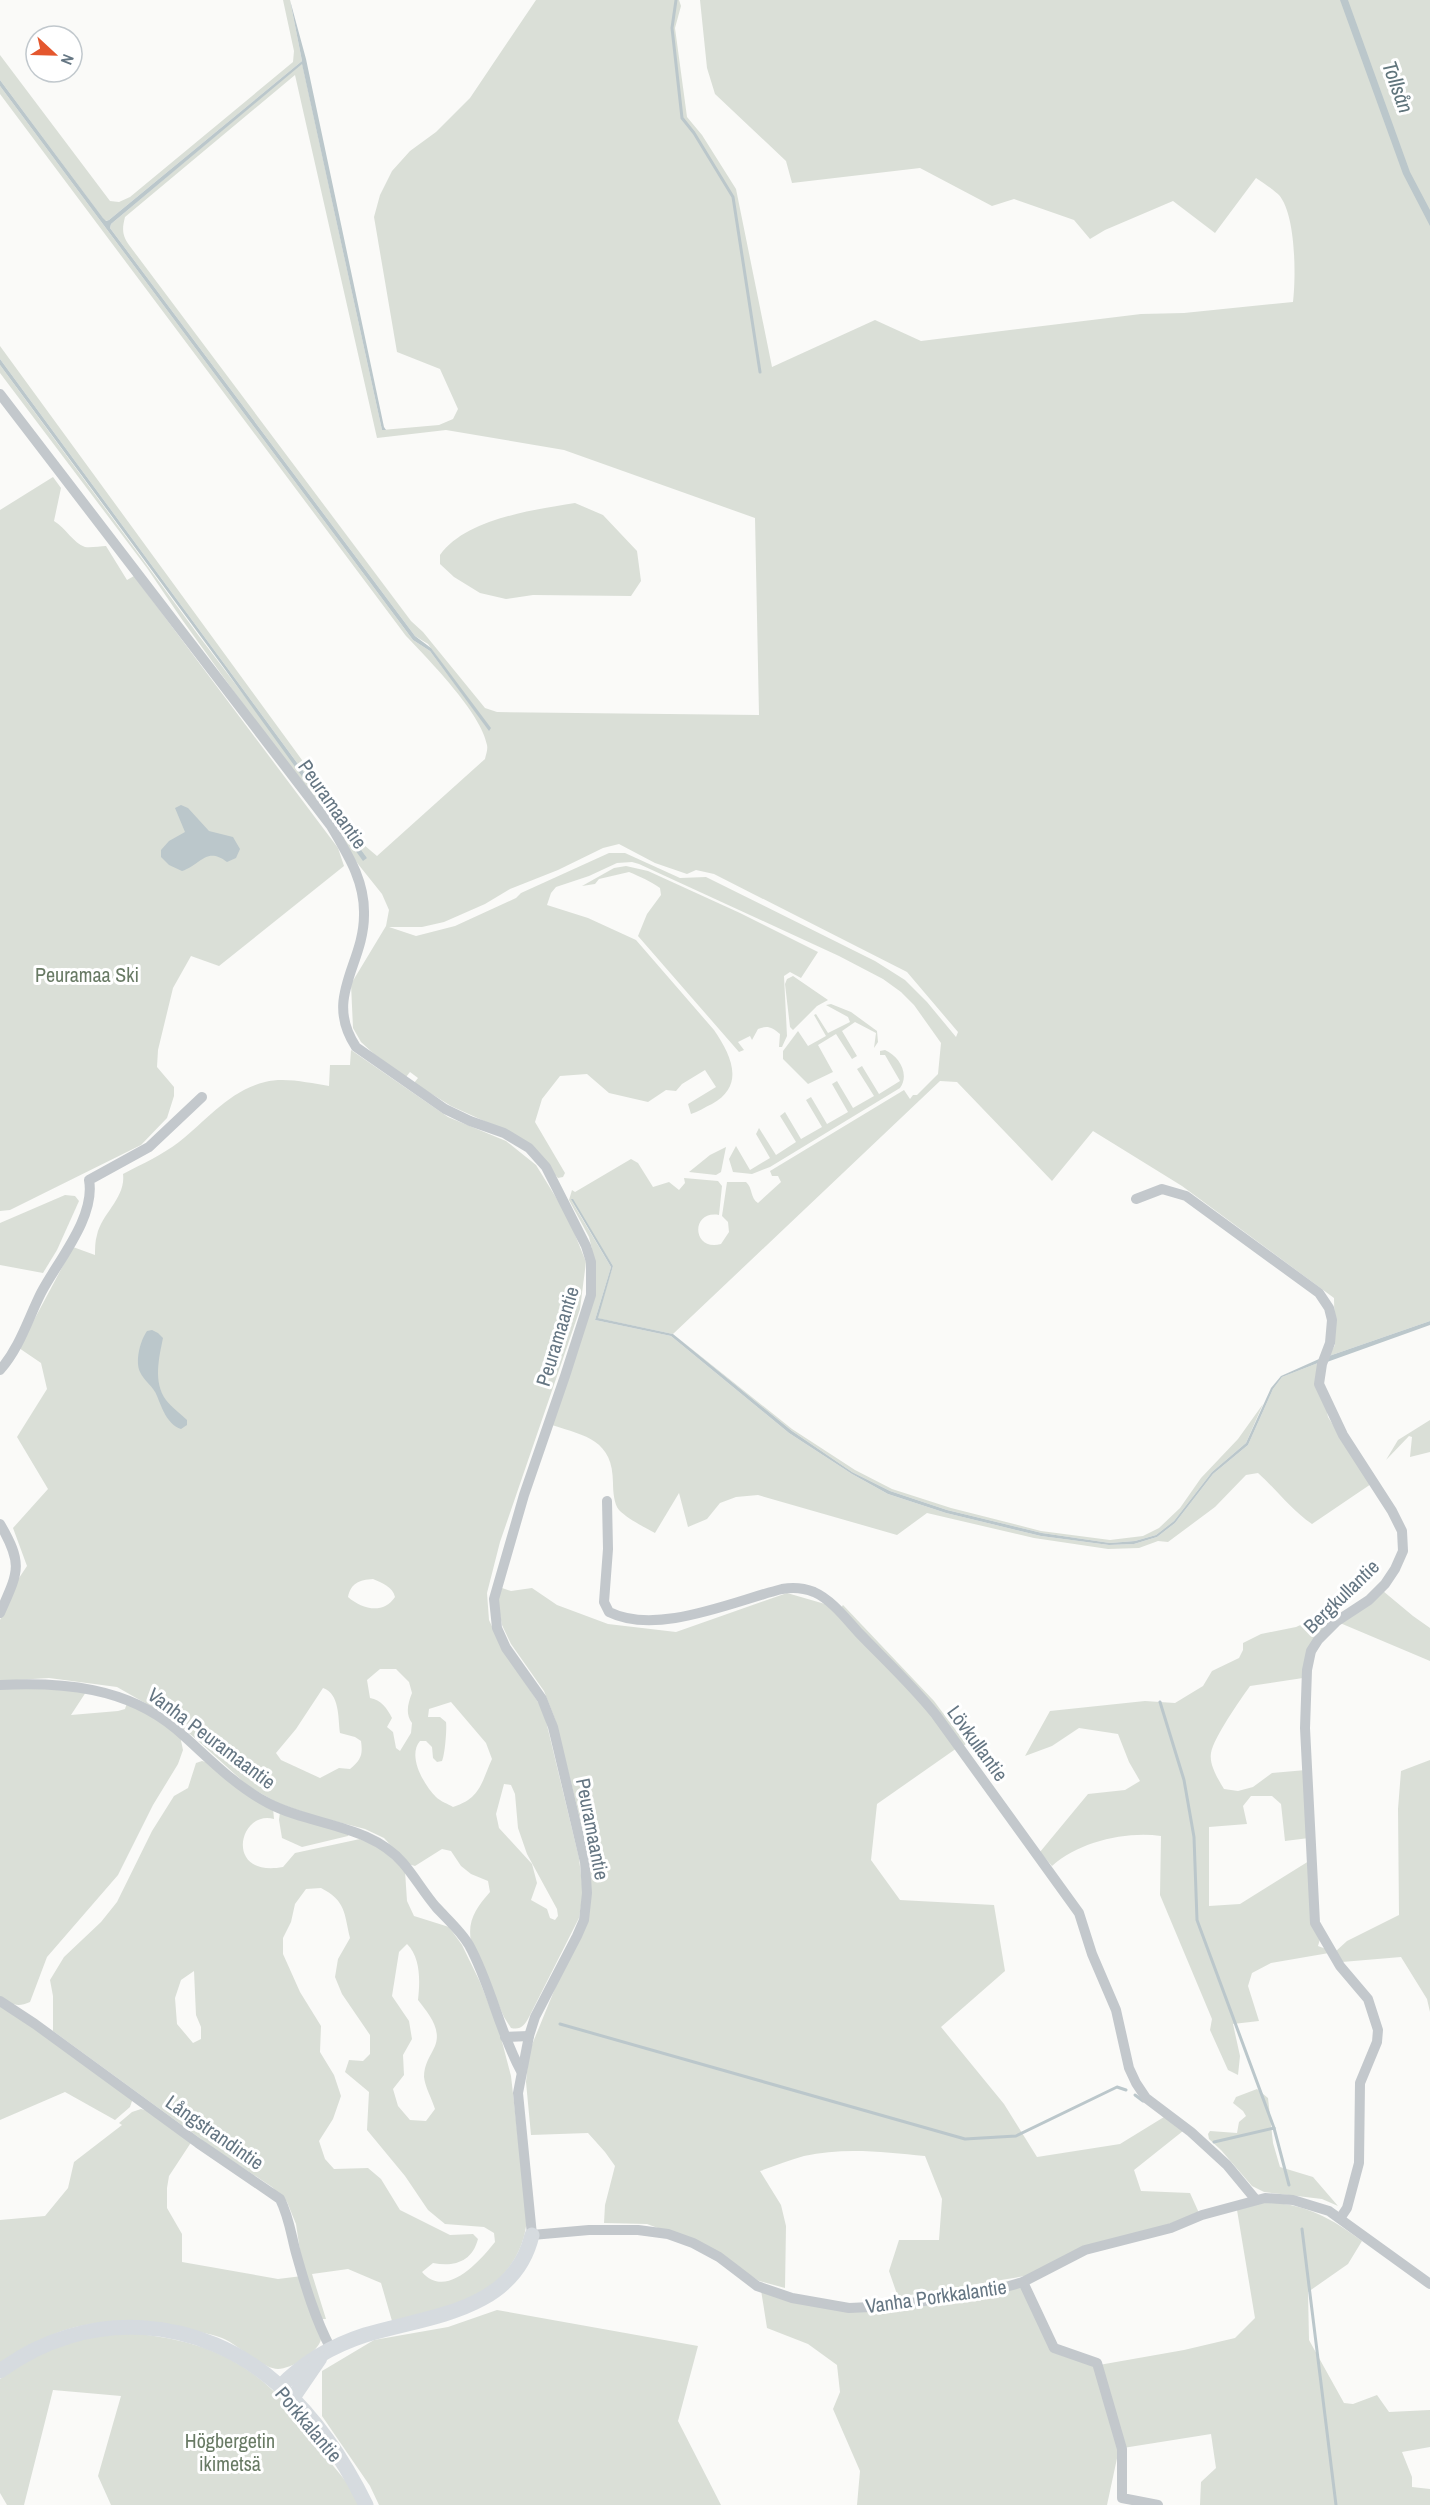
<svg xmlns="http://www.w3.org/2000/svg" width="1430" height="2505" viewBox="0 0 1430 2505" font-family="'Archivo Narrow',sans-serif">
  <rect width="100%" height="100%" fill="#fafaf8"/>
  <!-- green -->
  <g fill="#dadfd7" fill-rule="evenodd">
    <polygon points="283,0 290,0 302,61 109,220 105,221 0,80 0,55 110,201 119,202 130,197 293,62 294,51"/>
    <path d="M536 0H679L681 6 675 28 687 117 702 135 736 189 772 367 875 320 921 341 1141 314 1184 313 1293 302C1296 276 1296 215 1279 195 1273 189 1263 183 1256 178L1215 233 1173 201 1105 230 1090 239 1074 220 1014 199 992 206 920 168 792 183 786 161 715 94 707 68 700 0H1430V1321L1329 1356 1335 1345 1334 1298 1182 1186 1093 1131 1052 1181 957 1082 940 1081 673 1334 792 1429 855 1470 892 1489 951 1508 1041 1531 1110 1540 1143 1536 1159 1528 1180 1508 1201 1478 1238 1439 1263 1404 1246 1443 1212 1472 1174 1521 1156 1535 1135 1541 1110 1543 1042 1533 947 1510 890 1491 852 1472 792 1431 673 1334 597 1318 613 1266 571 1200 611 1267 595 1320 671 1336 789 1433 852 1474 888 1494 946 1513 1041 1536 1109 1545 1134 1544 1157 1537 1175 1523 1213 1474 1248 1445 1273 1389 1282 1377 1318 1363 1328 1417 1371 1484 1312 1524C1291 1510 1277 1490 1258 1473L1246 1475 1215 1507 1168 1542 1158 1541 1139 1548 1108 1549 1034 1538 927 1513 897 1535 758 1495 736 1497 720 1503 707 1519 688 1527 679 1493 655 1533C644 1527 628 1519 619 1510 614 1504 613 1491 613 1483 613 1440 586 1436 552 1425L588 1317 592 1249 589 1237 569 1200 572 1190 575 1192 631 1159 638 1163 653 1187 669 1182 679 1190 685 1183 684 1178 718 1181 722 1186 719 1215C690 1210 692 1252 721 1244L729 1232 728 1222 722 1216 727 1182H746C753 1188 750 1198 758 1203L781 1182 778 1176H772L770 1171 904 1090 910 1099 913 1095H917L938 1074 941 1043 914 1005 901 992 883 979 839 956 639 864 632 862 617 863 589 876 556 887 551 893 547 905 588 918 636 940 714 1030C731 1055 746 1085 712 1104 705 1107 698 1112 691 1114L688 1104 716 1087 705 1070 682 1084 676 1091 666 1090 648 1102 609 1093 587 1074 560 1076 542 1099 535 1122 565 1173 563 1177 558 1178 517 1136 451 1106 414 1083 418 1078 410 1072 406 1077 374 1054 361 1042 353 1028 351 984 386 926 389 910 382 894 358 864 183 621 147 568 0 373V365L199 636 367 858 0 359V346L364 845 377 856 485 759C486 754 488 750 487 745 482 714 429 660 406 636L0 94V86L413 640 430 651 489 730 428 644 415 636 110 228 111 224 302 63 382 430 439 425 453 419 458 409 440 369 397 352 374 217 380 195 392 171 410 151 436 132 470 98ZM295 75 377 438 446 430 564 450 755 518 759 715 497 712 485 708 423 632 411 621 129 245C122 235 122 229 125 217ZM619 844 655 863 687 874 696 870 714 874 907 972 958 1032 956 1037 927 1002 905 980 875 961 706 877 680 878 625 853H609L521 893 516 898 455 926 416 936 389 927H422L444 922 485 904 510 889 558 870 603 848Z"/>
    <path d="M53 477 61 488 54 521C66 528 73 543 85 547 91 548 100 546 106 546L127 580 134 576 338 848 344 866 219 966 191 956 173 988 158 1050 157 1067 174 1087V1096L167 1118 141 1145 10 1210 0 1211V510Z"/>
    <path d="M575 503 603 515 637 551 641 581 631 596 533 595 506 599 480 593 454 577 440 564V555C466 519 532 510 575 503Z"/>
    <path d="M626 866 648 871 740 913 818 952 801 978 790 972 784 976 787 1036 782 1047H779L780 1034C772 1027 767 1025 758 1029L752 1040 750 1036 738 1042 744 1050 739 1052 638 936 647 914 661 895 660 888C650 881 641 877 629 872L599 879 595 884 582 886 614 868Z"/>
    <polygon points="793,976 828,1000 817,1006 793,1030 790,1027 785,984 787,979"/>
    <polygon points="831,1004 851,1012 877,1031 878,1042 874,1048 876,1033 855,1022 842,1031 857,1056 852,1059 836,1034 818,1045 833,1072 808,1084 783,1059 783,1051 798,1031 808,1046 826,1036 814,1015 816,1014 828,1033 850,1022 848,1017 826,1005"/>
    <path d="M351 1050 448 1117 506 1141 536 1165 568 1217 586 1262 580 1309 500 1542 487 1593 489 1620 503 1650 540 1705 546 1721 579 1858 583 1893 579 1918 529 2017C524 2026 521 2030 511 2028L504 2017 471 1941C467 1920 477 1907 490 1892L488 1881 471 1874 461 1866 451 1851 442 1849 415 1866 408 1864 384 1838 365 1829 315 1816 278 1803 248 1786 195 1738 166 1715 117 1687 49 1678 0 1681V1620L15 1584 27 1566 13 1528 48 1489 17 1437 47 1389 41 1363 19 1348 73 1247 95 1255C95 1249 95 1241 97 1235 102 1213 126 1198 123 1174 142 1164 162 1155 179 1142 207 1120 229 1091 265 1082 285 1077 309 1083 329 1086L330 1065H350ZM373 1579C382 1583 393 1587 395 1597 383 1615 362 1609 348 1597 351 1583 359 1580 373 1579ZM380 1669H396L409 1682 412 1693C408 1703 405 1714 412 1723L411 1733 400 1751 396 1748 393 1732 387 1727 392 1718C387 1708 381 1700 370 1698L367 1680ZM323 1688C340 1694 338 1718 340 1733L355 1737 361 1741C363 1755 361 1760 350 1769L339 1768 320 1778 281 1760 276 1753 296 1729ZM451 1702 486 1743 492 1759C481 1783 481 1798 453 1807 448 1804 440 1801 436 1797 424 1785 407 1756 420 1741H426L432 1747 433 1758 437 1762 442 1761C445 1755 447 1728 446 1722L440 1717H428L429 1709ZM504 1784 511 1785 515 1794 518 1828 527 1854 557 1909 558 1916 555 1920 550 1918 547 1909 531 1900 537 1883 532 1864 499 1828 496 1814Z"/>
    <path d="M885 1050C899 1056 910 1074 900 1088L770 1167 752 1174 733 1172 729 1159 736 1146 750 1170 770 1158 756 1134 759 1128 776 1155 796 1142 780 1116 785 1112 801 1139 822 1127 806 1100 811 1097 827 1124 848 1112 832 1084 837 1081 853 1108 874 1096 857 1069 862 1066 879 1094 900 1081 885 1055H880V1051Z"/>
    <polygon points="726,1147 721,1172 716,1175 689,1172 710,1155"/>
    <polygon points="65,1195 75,1196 79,1201 57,1250 43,1273 0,1265 0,1223"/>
    <polygon points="1430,1420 1430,1452 1410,1457 1412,1437 1409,1436 1386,1460 1398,1440"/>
    <path d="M499 1587 511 1591 532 1588 557 1605 608 1624 676 1632 787 1593 825 1604 837 1613 922 1702 957 1748 877 1804 871 1860 900 1900 994 1905 1005 1971 941 2027 1004 2104 1037 2157 1120 2144 1164 2117 1183 2131 1134 2170 1141 2191 1190 2193 1199 2213 1025 2276 898 2297 889 2271 899 2240H939L942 2199 925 2156C886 2152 843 2147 804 2156 789 2160 775 2166 760 2171L781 2205 786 2226 785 2288 759 2281 704 2245 647 2224 604 2223 605 2205 615 2166 605 2152 588 2133 531 2135 526 2082 529 2052 590 1903 591 1863 555 1719 544 1691 511 1644 502 1625 499 1610Z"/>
    <polygon points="1383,1591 1413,1616 1430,1628 1430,1661 1340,1623"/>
    <polygon points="843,1605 934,1701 966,1744 963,1746 840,1609"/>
    <path d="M1325 1614 1333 1618 1303 1678 1250 1686C1240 1700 1214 1737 1211 1753 1209 1765 1218 1779 1224 1789L1238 1791 1253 1787 1272 1773 1306 1770 1309 1838 1285 1841 1281 1804 1272 1796H1251L1243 1806 1247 1824 1209 1827V1906L1240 1904 1309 1861 1320 1939 1318 1946 1326 1949 1329 1953 1271 1963 1252 1973 1248 1986 1259 2021 1233 2024 1240 2056 1238 2075 1228 2070 1210 2030 1212 2019 1160 1895 1161 1836C1125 1831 1079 1842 1052 1866L1040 1852 1088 1794 1125 1790 1140 1781 1129 1762 1118 1734 1079 1728 1052 1746 1025 1756 1050 1711 1145 1701 1175 1703 1203 1686 1212 1671 1239 1658 1243 1650V1643L1261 1634 1296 1627Z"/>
    <path d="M45 1686 86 1692 71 1715 118 1711 125 1709 128 1700 180 1736 183 1750 178 1764 153 1805 118 1875 47 1957 30 2002C17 2008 11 2004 0 1997V1689Z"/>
    <polygon points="1430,1760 1430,2012 1427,1999 1401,1957 1342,1962 1335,1952 1347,1941 1399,1915 1398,1809 1401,1771"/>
    <path d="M202 1761 209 1763 273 1808 274 1819C239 1809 223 1878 283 1867L295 1853 360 1839 382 1849 405 1871 407 1901 414 1916 449 1927 462 1945 480 1982 499 2030 511 2076 527 2217C525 2259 495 2292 456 2306 436 2314 413 2316 392 2321L381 2283 348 2269 312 2274 326 2319H320L302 2264 296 2224 287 2202 272 2187 216 2150 53 2031V1996L50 1980 64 1957 101 1922 117 1902 152 1831 174 1796 188 1788 196 1763ZM321 1888C346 1901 344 1913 350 1938L338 1959 335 1977 342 1994 370 2035V2054L363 2061 349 2060 345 2072 369 2092 367 2130 405 2176 428 2210 445 2224 484 2227 494 2233 495 2242C480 2261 446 2300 422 2272L433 2263C454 2267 472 2262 478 2239L473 2234 450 2235 400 2210 381 2179 368 2168 334 2169 325 2159 319 2141 333 2119 341 2096 334 2075 320 2052 321 2026 300 1992 283 1954V1938L291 1922 295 1904 306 1889ZM407 1944C421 1958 420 1982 418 2000 428 2013 442 2029 435 2046 430 2057 424 2064 424 2077 425 2087 432 2099 435 2109L426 2121 410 2120 398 2106 393 2089 404 2075 403 2055 412 2039 409 2021 392 1996 399 1952ZM194 1971 196 2015 201 2027V2039L193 2043 177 2024 175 1998 181 1980Z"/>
    <polygon points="280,1812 349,1834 348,1836 302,1847 282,1838 279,1820"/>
    <polygon points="0,2004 133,2098 130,2107 115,2120 65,2092 0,2120"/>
    <polygon points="1257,2089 1268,2098 1273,2143 1280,2167 1313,2177 1338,2206 1322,2199 1264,2192 1252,2186 1221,2150 1209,2139 1208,2134 1210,2131 1237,2133 1239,2122 1246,2116 1243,2111 1233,2103 1236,2097"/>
    <path d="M141 2109 152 2112 192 2141 169 2176 167 2188V2208L182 2234V2262L278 2279 302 2276 321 2339C319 2352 291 2369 278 2369 262 2369 239 2345 222 2338 209 2333 193 2331 178 2328 136 2319 93 2318 52 2335 34 2343 17 2355 0 2364V2220L45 2216 68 2188 74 2162 122 2125 119 2123 132 2112Z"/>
    <path d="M1266 2202C1308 2205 1329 2217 1362 2241L1348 2264 1308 2292 1309 2340 1344 2403 1353 2404 1377 2395 1389 2412 1430 2410V2447L1402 2452 1412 2477V2487L1430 2489V2505H1200L1201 2482 1216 2468 1211 2434 1123 2448 1099 2365 1184 2350 1235 2338 1255 2318 1237 2210Z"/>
    <polygon points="1022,2287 1051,2350 1095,2365 1119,2449 1107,2505 857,2505 860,2471 833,2409 840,2392 837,2365 808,2344 767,2328 761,2290 830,2309"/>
    <polygon points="497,2310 698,2346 678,2421 721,2505 379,2505 370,2486 322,2416 322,2371 374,2340 448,2327"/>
    <path d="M121 2332C194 2339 240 2352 291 2409 301 2420 308 2434 317 2446 332 2466 350 2482 360 2505H111L98 2476 121 2396 53 2390 24 2505H7L0 2493V2379L32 2358 75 2339Z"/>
  </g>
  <!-- water -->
  <g fill="#bbc7cb">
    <polygon points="290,0 306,59 384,427 386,430 382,430 302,64 111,224 110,228 415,636 431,648 491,728 489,731 430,651 413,640 0,86 0,80 103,218 106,221 109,220 302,61"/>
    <polygon points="1340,0 1348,0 1410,172 1430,210 1430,226 1403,174"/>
    <polygon points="0,359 367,858 363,861 224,668 0,365"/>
    <path d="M181 805 188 808 209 831 233 837 240 849 236 858 227 862C206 846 201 865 182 871L169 865 161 857V850L169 841 185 832 175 808Z"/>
    <polygon points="571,1199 573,1199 613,1266 598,1318 673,1334 792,1431 852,1472 890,1491 947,1510 1042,1533 1110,1543 1135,1541 1156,1535 1174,1521 1212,1472 1246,1443 1271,1388 1281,1376 1319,1359 1318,1363 1282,1377 1273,1389 1248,1445 1213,1474 1175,1523 1157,1537 1134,1544 1109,1545 1041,1536 946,1513 888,1494 852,1474 789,1433 671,1336 595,1320 611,1267"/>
    <polygon points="1430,1321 1430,1325 1327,1362 1329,1356"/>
    <path d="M152 1330 158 1333 163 1338C159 1358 153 1382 166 1400 171 1407 180 1413 187 1420V1425L181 1429C167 1424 162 1408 157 1396 154 1387 144 1381 140 1372 135 1361 140 1341 147 1331Z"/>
  </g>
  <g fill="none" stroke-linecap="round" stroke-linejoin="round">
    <!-- stream -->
    <g stroke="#bbc7cb" stroke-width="3">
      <polyline points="676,0 672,28 682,118 694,133 733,197 760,372"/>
      <polyline points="1160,1702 1184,1780 1194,1837 1197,1920 1274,2128"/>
      <polyline points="560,2024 965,2139 1016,2136 1117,2087 1126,2090"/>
      <polyline points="1135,2095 1143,2101"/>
      <polyline points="1214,2142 1274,2128 1289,2185"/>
      <polyline points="1302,2229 1336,2505"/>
    </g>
    <!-- street -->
    <g stroke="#c3c8cc" stroke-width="10">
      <path d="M0 394 331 826C348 855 365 881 364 915 364 965 323 997 356 1047L445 1109 470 1121 504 1133 529 1148 546 1167 586 1246 591 1262V1295L565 1376 524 1495 494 1599 497 1628 506 1648 542 1699 553 1727 585 1862 587 1893 584 1920 577 1936 535 2017 529 2036 518 2093 532 2235 589 2230H638L668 2234 693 2243 719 2257 757 2286 792 2298 849 2308 893 2306 1002 2288 1023 2282 1085 2250 1171 2228 1202 2215 1265 2198 1293 2200 1329 2211 1430 2284"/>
      <polyline points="1136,1199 1162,1189 1186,1196 1319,1293 1329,1308 1332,1320 1330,1343 1322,1364 1319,1384 1343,1435 1392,1511 1402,1531 1403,1551 1395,1569 1385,1584 1369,1600 1337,1621 1318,1640 1311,1651 1307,1670 1305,1728 1315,1923 1340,1966 1368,1999 1378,2030 1377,2042 1360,2083 1359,2163 1347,2208 1341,2217"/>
      <path d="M0 1370C20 1347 28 1319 41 1293 57 1262 96 1217 89 1180L149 1147 202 1097"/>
      <path d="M607 1501 608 1549 604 1602 609 1612C657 1636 734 1601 782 1589 793 1587 804 1588 814 1592 832 1600 846 1619 859 1633 885 1660 913 1686 936 1715L1079 1913 1092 1954 1116 2010 1129 2068 1136 2083 1146 2098 1191 2132 1227 2165 1256 2200"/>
      <path d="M0 1524C24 1565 18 1572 0 1613"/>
      <path d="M0 1685C63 1682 126 1687 176 1729 205 1754 233 1785 268 1803 311 1826 370 1824 403 1863 415 1877 424 1893 436 1907 447 1919 461 1931 469 1945 491 1985 499 2031 521 2071"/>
      <path d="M0 2001 35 2024 198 2143 280 2199C289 2217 291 2234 296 2253 305 2285 315 2319 331 2349"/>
      <polyline points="505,2037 529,2036"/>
      <polyline points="1023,2282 1054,2348 1097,2363 1122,2449 1122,2498 1158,2505"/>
    </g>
    <!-- secondary -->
    <g stroke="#d6dbdf" stroke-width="15">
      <path d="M0 2371C87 2307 200 2314 281 2387 316 2419 345 2462 366 2505"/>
      <path d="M280 2387C303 2363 334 2345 365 2335 427 2316 514 2312 532 2235"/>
      <polyline points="292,2399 320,2358"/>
    </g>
  </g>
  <g text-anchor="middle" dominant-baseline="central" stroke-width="6" stroke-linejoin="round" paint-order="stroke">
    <!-- street labels -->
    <g font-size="20" fill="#657683" stroke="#fff">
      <text transform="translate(333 804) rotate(55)">Peuramaantie</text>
      <text transform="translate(557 1336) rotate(-73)">Peuramaantie</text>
      <text transform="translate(1341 1596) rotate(-44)">Bergkullantie</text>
      <text transform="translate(212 1738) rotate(37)">Vanha Peuramaantie</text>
      <text transform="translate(978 1743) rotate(54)">Lövkullantie</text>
      <text transform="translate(593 1829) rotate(79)">Peuramaantie</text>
      <text transform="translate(215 2132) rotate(35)">Långstrandintie</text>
      <text transform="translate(936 2296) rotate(-8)">Vanha Porkkalantie</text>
      <text transform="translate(309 2424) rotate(50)">Porkkalantie</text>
    </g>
    <!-- park labels -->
    <g font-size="20" fill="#687a64" stroke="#fff">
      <text x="87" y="974">Peuramaa Ski</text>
      <text x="230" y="2440">Högbergetin<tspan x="230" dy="23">ikimetsä</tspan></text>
    </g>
    <!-- water labels -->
    <g font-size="21" font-style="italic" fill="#60757c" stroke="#fff">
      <text transform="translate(1398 87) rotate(70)">Tollsån</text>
    </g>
  </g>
  <!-- north arrow -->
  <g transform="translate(54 54) rotate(112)"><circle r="28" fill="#ffffff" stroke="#c1c8cd" stroke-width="1.5"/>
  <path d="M0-4.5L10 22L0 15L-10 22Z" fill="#e4572e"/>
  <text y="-9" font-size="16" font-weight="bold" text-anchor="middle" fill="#657683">N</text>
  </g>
</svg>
